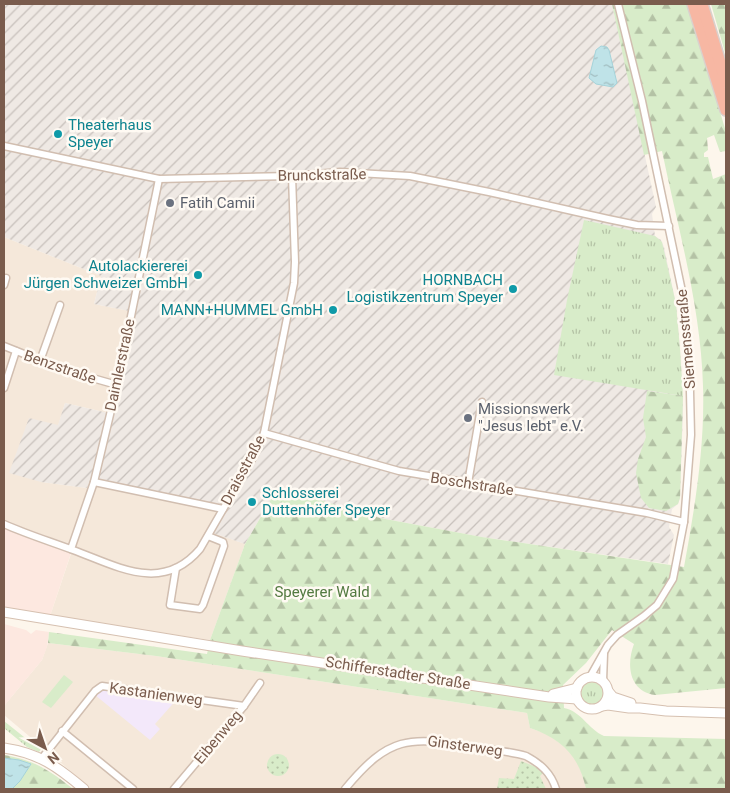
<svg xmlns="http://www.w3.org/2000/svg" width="730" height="793" viewBox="0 0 730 793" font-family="Roboto,sans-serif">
  <defs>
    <pattern id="industrial-furrows" width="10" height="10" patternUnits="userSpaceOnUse" patternTransform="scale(1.25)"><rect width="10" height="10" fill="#efe9e4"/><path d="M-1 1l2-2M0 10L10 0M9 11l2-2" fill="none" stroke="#c7c0bb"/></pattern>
    <pattern id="grass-tufts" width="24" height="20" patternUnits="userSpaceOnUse" patternTransform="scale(1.25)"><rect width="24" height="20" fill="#d8ecc9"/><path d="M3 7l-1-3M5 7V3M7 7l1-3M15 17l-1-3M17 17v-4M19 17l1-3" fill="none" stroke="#b4c2a5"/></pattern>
    <pattern id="forest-firs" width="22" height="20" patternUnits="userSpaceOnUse" patternTransform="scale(1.25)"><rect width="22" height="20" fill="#d8ecc9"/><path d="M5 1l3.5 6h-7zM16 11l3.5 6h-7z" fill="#b4c2a5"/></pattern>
    <pattern id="park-dots" width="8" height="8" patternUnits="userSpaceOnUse" patternTransform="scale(1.25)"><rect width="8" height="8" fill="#d8ecc9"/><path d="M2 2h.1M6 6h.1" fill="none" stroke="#b4c2a5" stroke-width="1.8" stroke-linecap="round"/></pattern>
    <pattern id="water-ripples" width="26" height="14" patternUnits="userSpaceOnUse" patternTransform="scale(1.25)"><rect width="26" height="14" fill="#bfe3e8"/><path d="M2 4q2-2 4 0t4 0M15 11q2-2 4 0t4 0" fill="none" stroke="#a0bbbe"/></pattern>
  </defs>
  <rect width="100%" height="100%" fill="#fdf6ec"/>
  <!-- residential -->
  <g fill="#f5e8da">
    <polygon points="4,237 101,276 94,304 129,311 108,413 65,403 41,482 87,488 89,480 227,509 214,533 245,544 210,640 50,616 74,545 26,529 4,519"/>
    <polygon points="48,643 156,656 527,713 530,728 547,734 564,746 575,757 583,776 586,789 71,789 80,779 4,715 4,706 42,660"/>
  </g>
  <!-- commercial -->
  <g fill="#fde8e0">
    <polygon points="4,528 71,553 50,616 4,609"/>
    <polygon points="4,624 26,630 31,634 36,630 49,632 47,647 42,660 4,706"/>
  </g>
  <!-- industrial -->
  <polygon fill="url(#industrial-furrows)" points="4,4 612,4 656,207 652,214 655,236 661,240 664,247 676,304 680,349 683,410 680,498 678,504 672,509 669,527 674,535 668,564 482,537 380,518 279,488 273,496 245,544 213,533 226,509 90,480 87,488 41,482 9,473 29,418 58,425 65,403 108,413 129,311 94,304 101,276 4,237"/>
  <!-- education -->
  <polygon fill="#f3e8fa" points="102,689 178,698 155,724 160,729 150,740 95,695"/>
  <!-- grass -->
  <g fill="url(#grass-tufts)">
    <polygon points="584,220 655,236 662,242 676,304 680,349 683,396 554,375 567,300"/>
    <circle cx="593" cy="694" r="13"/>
    <polygon points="4,721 34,745 42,748 39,752 27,747 4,728"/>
  </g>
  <!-- forest -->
  <g fill="url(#forest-firs)">
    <path d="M612 4H688L726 132V151L720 152 714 135 707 138 708 150 704 153V157H708L713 179 726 174V688L655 695C629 691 626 665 634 644L612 630 586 663 563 685 564 708C581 711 588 729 604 736L726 739V789H586C579 756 562 739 530 728L527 713 156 656 48 643 49 632 207 654 210 640 245 544 273 496 279 488 380 518 482 537 684 567C695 507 705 446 703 386 701 308 678 228 662 151L644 155Z"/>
    <polygon points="711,4 726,4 726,56"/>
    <polygon points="647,391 683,396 680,498 678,504 666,511 649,508 641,498 636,473 638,459 646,437 643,418"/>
    <path d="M4 755C34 760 49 770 72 788L71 789H12L20 781 30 764 4 758Z"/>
  </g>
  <!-- park -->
  <g fill="url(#park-dots)">
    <circle cx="278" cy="765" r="11"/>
    <polygon points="521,761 536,767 543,773 540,776 546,789 497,789 499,778 514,779"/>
  </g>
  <!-- garden -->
  <polygon fill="#d8ecc9" points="64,675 73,682 51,708 42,702"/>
  <!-- water -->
  <g fill="url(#water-ripples)" stroke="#a5d3da">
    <polygon points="601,46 607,47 609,50 617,83 613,87 596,84 589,78 596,50"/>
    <polygon points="4,758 19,760 31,764 20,781 12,789 4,789"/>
  </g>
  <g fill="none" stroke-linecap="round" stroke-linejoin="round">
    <defs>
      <g id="street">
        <polyline points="4,146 159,179 292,176 340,172 410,176 489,192 608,219 637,225 669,226"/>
        <polyline points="4,285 6,278"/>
        <polyline points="4,346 64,370 117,385"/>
        <polyline points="40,361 60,305"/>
        <polyline points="4,388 16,351"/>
        <polyline points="264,433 399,471 647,513 684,522"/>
        <polyline points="94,482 223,509"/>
        <polyline points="468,483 482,402"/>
        <path d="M4 524C26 534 49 541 73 550 117 566 162 594 200 549L255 454 264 433 294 283 295 262 292 176"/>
        <polyline points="71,549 94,482 117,385 159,179"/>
        <polyline points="176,568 170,605 200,609 203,605 224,546 223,542 208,536"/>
        <polyline points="590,677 608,645 617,635 644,616 657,605 673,579 684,522 691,435 689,348 683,296 642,101 618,4"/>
        <polyline points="603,681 604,654"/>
        <polyline points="62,731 133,789"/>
        <polyline points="42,758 95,691 102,686 244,706"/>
        <polyline points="174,789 244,706 260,683"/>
        <path d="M345 789C389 736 408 736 473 747 491 750 509 751 526 756 541 764 551 773 556 789"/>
      </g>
      <g id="secondary">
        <polyline points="4,612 242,651 549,697 577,699"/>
        <circle cx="592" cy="693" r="16"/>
        <polyline points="608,691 613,697 631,703"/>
        <polyline points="553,694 577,688"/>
        <polyline points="602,706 608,705 629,708 640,708 666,711 726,713"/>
        <path d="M4 748C39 753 58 767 84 789"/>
      </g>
      <g id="highway">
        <polyline points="693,4 726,110"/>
        <polyline points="702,4 726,82"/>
      </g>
    </defs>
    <!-- street casing -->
    <use href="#street" stroke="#d1beb0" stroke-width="9"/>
    <!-- secondary casing -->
    <use href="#secondary" stroke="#d6c0b0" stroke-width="11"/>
    <!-- highway casing -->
    <use href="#highway" stroke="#dad1cd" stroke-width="14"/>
    <!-- street -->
    <use href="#street" stroke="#fff" stroke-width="6"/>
    <!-- secondary -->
    <use href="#secondary" stroke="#fff" stroke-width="9"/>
    <!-- highway -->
    <use href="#highway" stroke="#f7b7a3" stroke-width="11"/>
  </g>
  <!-- markers -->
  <g fill="#0f9aa8" stroke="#fffaf3" stroke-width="2">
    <circle cx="58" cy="134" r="5"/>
    <circle cx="198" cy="275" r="5"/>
    <circle cx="513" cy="289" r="5"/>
    <circle cx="333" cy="310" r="5"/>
    <circle cx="252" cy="502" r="5"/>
  </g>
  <g fill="#6b7280" stroke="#fffaf3" stroke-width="2">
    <circle cx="170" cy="203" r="5"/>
    <circle cx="468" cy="418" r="5"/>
  </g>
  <g text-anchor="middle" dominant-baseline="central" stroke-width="5" stroke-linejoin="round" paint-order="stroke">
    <!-- culture labels -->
    <g font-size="15" fill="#0d838f" stroke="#fffaf3" text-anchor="end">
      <text x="68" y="125" text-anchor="start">Theaterhaus<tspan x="68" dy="17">Speyer</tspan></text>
      <text x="188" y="266">Autolackiererei<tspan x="188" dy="17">Jürgen Schweizer GmbH</tspan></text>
      <text x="503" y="280">HORNBACH<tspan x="503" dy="17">Logistikzentrum Speyer</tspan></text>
      <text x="323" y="310">MANN+HUMMEL GmbH</text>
      <text x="262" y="493" text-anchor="start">Schlosserei<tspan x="262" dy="17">Duttenhöfer Speyer</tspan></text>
    </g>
    <!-- street labels -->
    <g font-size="15" fill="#7a5c4d" stroke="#fffaf3">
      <text transform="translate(322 175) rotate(-1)">Brunckstraße</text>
      <text transform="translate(686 339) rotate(-95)">Siemensstraße</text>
      <text transform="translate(120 365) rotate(-78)">Daimlerstraße</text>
      <text transform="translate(60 367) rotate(19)">Benzstraße</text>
      <text transform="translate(243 470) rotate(-62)">Draisstraße</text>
      <text transform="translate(472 484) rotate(9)">Boschstraße</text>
      <text transform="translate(398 673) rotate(9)">Schifferstadter Straße</text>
      <text transform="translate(156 694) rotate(8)">Kastanienweg</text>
      <text transform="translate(218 737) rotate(-50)">Eibenweg</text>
      <text transform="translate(465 746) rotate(8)">Ginsterweg</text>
    </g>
    <!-- worship labels -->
    <g font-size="15" fill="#5b616d" stroke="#fffaf3" text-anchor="start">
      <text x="180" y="203">Fatih Camii</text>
      <text x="478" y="409">Missionswerk<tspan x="478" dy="17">"Jesus lebt" e.V.</tspan></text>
    </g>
    <!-- park labels -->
    <g font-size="15" fill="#537a41" stroke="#fffaf3">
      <text x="322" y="592">Speyerer Wald</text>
    </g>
  </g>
  <!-- border -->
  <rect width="730" height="793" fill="none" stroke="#7a5c4d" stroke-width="10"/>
  <!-- north arrow -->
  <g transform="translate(45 748) rotate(140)" stroke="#fffaf3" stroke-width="4" paint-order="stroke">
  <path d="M0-4L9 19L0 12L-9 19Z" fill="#7a5c4d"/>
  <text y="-8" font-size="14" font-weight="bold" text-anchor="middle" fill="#7a5c4d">N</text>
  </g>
</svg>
